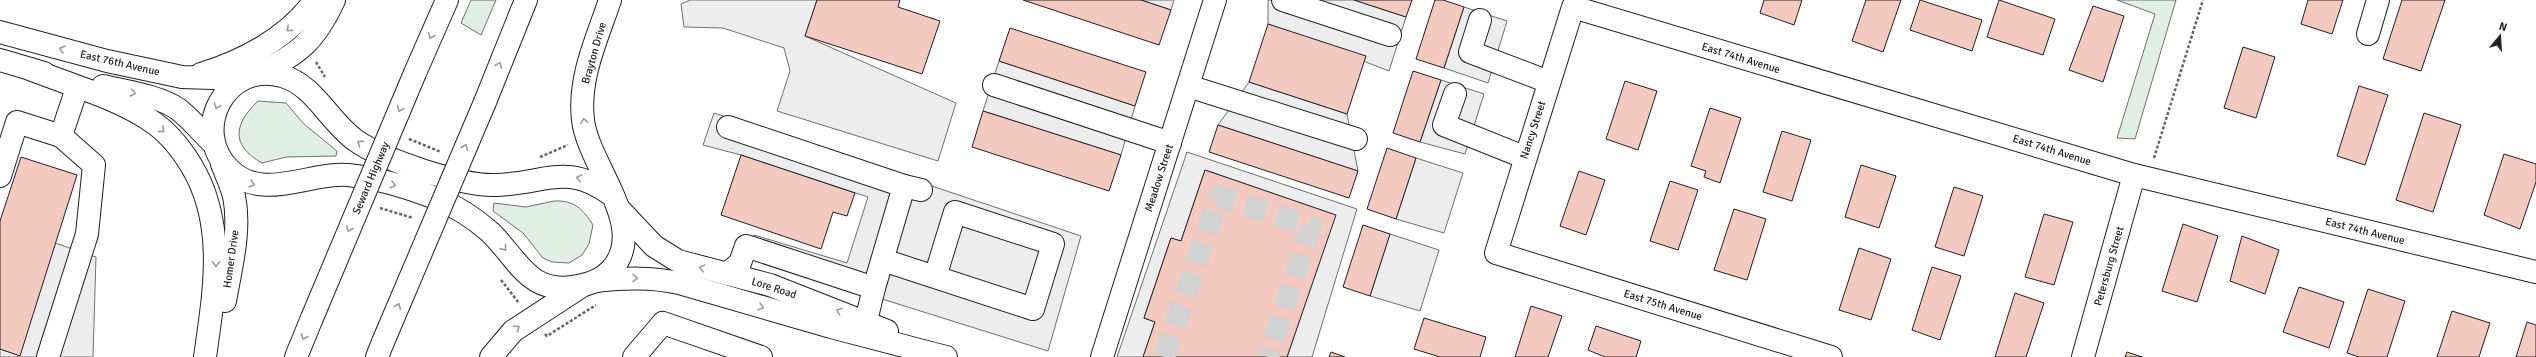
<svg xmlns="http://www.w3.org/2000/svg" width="2536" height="357" viewBox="0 0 2536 357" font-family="Signika,sans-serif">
  <rect width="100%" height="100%" fill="#fff"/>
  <!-- green -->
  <g fill="#e0efe3" stroke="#6f6f6f">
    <polygon points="471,0 496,0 481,35 461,23"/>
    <polygon points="2117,0 2176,0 2135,139 2117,138 2155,14"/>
    <path d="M258 101 286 103 304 124 337 151 336 156 286 157 262 163C230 145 234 124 258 101Z"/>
    <path d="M554 201C574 200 583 209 593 225L589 244 582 255 569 263 552 262 543 258 523 233 493 211 494 203 526 207Z"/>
  </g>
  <!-- parking -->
  <g fill="#ededed" stroke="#6f6f6f">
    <polygon points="690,0 817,0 805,36 956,103 938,161 777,111 790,71 784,48 723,28 684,27 681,4"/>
    <polygon points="1141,0 1174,0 1171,10"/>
    <polygon points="1268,0 1354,0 1406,17 1389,71 1268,24"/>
    <polygon points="1464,7 1507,21 1488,83 1444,68"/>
    <polygon points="999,61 1135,106 1121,155 983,111"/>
    <polygon points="1441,80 1484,94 1465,154 1420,142"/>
    <polygon points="1249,82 1347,114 1358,171 1218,125"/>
    <polygon points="714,113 1081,236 1048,351 748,257 754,235 847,263 868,197 741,155 703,145"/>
    <polygon points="1187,152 1357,209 1312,357 1287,357 1335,215 1205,170 1181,241 1171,238 1144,318 1155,322 1143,357 1117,357"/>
    <polygon points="1416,158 1463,173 1444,233 1396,219"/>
    <polygon points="1390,234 1439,250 1420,311 1370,296"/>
    <polygon points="55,243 96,257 93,357 0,357 0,349 19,355"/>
  </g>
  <!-- building -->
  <g fill="#f3c9c0" stroke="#222">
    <polygon points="817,0 900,0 898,7 940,21 922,74 805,36"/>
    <polygon points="1023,0 1141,0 1171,10 1159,45"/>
    <polygon points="1354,0 1412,0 1406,17"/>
    <polygon points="1435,0 1443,0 1464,7 1444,68 1416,59"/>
    <polygon points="1764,0 1802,0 1794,25 1760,13"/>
    <polygon points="1866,0 1901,0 1883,52 1852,41"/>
    <polygon points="1920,0 1982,20 1972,51 1910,30"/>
    <polygon points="1999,0 2055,19 2043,55 1987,37"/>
    <polygon points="2308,0 2343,0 2332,34 2301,24"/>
    <polygon points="2402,0 2445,0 2421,71 2383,59"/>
    <polygon points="2093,6 2124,16 2103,82 2069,70"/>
    <polygon points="1268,24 1366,56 1347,114 1249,82"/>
    <polygon points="1010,28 1146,72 1135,106 999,61"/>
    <polygon points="2243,47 2275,57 2256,118 2224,108"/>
    <polygon points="1413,71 1441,80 1420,142 1393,133"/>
    <polygon points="1625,81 1657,91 1638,150 1606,139"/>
    <polygon points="2359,86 2388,95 2365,165 2337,156"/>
    <polygon points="1710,108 1741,118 1720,183 1704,177 1706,171 1691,166"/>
    <polygon points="983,111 1121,155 1109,191 972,147"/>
    <polygon points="2424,113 2461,125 2433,212 2396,200"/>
    <polygon points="1218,125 1358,171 1349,198 1209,152"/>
    <polygon points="1782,131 1811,140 1792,201 1763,192"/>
    <polygon points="1387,148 1416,158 1396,219 1367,209"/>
    <polygon points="2504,154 2536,164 2536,182 2520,229 2484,215"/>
    <polygon points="741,155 855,193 847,216 833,212 821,249 721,215"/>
    <polygon points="21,157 77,175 20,356 0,349 0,221"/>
    <polygon points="1861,165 1896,176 1879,228 1845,217"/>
    <polygon points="1205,170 1336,215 1287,357 1143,357 1155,322 1144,318 1171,238 1181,241"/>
    <polygon points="1579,171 1605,180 1586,235 1560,226"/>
    <polygon points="1670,181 1698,190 1678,250 1650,241"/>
    <polygon points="1954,187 1983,196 1964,256 1935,247"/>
    <polygon points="1734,209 1766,219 1747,280 1714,270"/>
    <polygon points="2044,214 2073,222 2054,285 2025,277"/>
    <polygon points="2183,224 2218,236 2197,302 2162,291"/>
    <polygon points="1363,225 1390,234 1370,296 1343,287"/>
    <polygon points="2242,236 2279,250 2265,294 2230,281"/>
    <polygon points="1859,248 1891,259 1871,320 1839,310"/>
    <polygon points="1932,267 1961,276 1940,340 1912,330"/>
    <polygon points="2299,287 2344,302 2329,348 2283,332"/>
    <polygon points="2368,289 2405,301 2387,357 2359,357 2347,353"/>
    <polygon points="2015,293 2044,303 2026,357 1995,357"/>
    <polygon points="1531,306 1562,316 1548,357 1515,357"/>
    <polygon points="2452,311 2490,323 2479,357 2437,357"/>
    <polygon points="1424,318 1486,337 1480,357 1440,357 1414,349"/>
    <polygon points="2527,322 2536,325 2536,357 2516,357"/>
    <polygon points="1596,326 1641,341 1636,357 1605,357 1588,350"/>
    <polygon points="1331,352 1345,357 1329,357"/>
    <polygon points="2127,352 2142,357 2125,357"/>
  </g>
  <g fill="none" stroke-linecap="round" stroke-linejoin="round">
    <!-- minor-tunnel -->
    <polyline stroke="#d3d3d3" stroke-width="22" stroke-dasharray="22 11" stroke-linecap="butt" points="1164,357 1219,196 1311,227 1268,357"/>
    <defs>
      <g id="minor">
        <path d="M610 0C597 39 578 78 583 120 588 165 650 228 611 270 603 279 590 284 578 286 529 296 519 260 490 232 474 218 457 207 438 199 410 188 378 178 348 175 308 172 263 202 230 170 189 131 226 60 282 76 313 84 329 121 355 140 383 160 461 186 495 185 546 184 566 161 613 196"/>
        <polyline points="1283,0 1390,35"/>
        <polyline points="1480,20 1470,52 1549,82"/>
        <polyline points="0,32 107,61 182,77 242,79"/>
        <polyline points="2368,34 2378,0"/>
        <polyline points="0,60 44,73"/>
        <path d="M30 69C68 84 114 97 148 119 166 130 180 147 191 165 227 224 214 292 205 357"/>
        <path d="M259 73C299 54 315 41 334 0"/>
        <path d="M201 74C244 61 289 37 315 0"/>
        <polyline points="994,85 1170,143"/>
        <path d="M103 86C127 92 157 95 178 109 191 119 202 133 214 144"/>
        <polyline points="1188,86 1356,139"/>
        <polyline points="1455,94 1444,125 1524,157"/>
        <polyline points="728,127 904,186"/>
        <path d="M222 164C226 174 231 185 234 196 241 230 231 267 225 301"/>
        <polyline points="0,176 17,122 61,136 77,88"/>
        <polyline points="620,210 654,246 678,261 770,285 887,331"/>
        <polyline points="883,260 1033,309 1053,244 955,212 935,277"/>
        <polyline points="727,274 740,263 746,246 874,288"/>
        <path d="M596 281C625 278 651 277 679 283L831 327 946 357"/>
        <polyline points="866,321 874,288 904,186 921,190"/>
        <polyline points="48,357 87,234 94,165 61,136"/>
        <polyline points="491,357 513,331 582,286"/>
        <polyline points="634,357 663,323 761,357"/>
        <polyline points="1102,357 1215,0"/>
        <polyline points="1831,357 1496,253 1573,7 2134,175 2536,272"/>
        <polyline points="2083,357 2134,175"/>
      </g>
      <g id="highway">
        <polyline points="415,73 447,0"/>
        <polyline points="485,102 526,0"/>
        <polyline points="296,357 312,318"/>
        <polyline points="377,357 383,342"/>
      </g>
    </defs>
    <!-- minor casing -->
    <use href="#minor" stroke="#222" stroke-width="24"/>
    <!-- highway casing -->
    <use href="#highway" stroke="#222" stroke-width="24"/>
    <!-- path -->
    <g stroke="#646464" stroke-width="2.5" stroke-dasharray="3 2" stroke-linecap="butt">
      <polyline points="316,62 325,77"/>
      <polyline points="409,139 441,152"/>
      <polyline points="540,157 568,145"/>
      <polyline points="2154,158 2203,0"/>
      <polyline points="380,208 413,218"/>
      <polyline points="501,280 519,303"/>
      <polyline points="545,334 547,336 596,305"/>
    </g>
    <!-- minor -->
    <use href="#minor" stroke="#fff" stroke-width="22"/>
    <!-- highway -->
    <use href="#highway" stroke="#fff" stroke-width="22"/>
    <defs>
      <g id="highway-bridge">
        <polyline points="312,318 415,73"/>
        <polyline points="383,342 485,102"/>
      </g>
    </defs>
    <!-- highway-bridge casing -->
    <use href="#highway-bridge" stroke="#222" stroke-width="24" stroke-linecap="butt"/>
    <!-- highway-bridge -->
    <use href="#highway-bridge" stroke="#fff" stroke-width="22"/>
  </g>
  <!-- one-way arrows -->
  <defs><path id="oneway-chevron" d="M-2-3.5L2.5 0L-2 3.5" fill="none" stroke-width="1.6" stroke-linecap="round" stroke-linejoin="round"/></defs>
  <g stroke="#9c9c9c">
    <use href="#oneway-chevron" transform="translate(289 29) rotate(139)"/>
    <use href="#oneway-chevron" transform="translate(431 36) rotate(113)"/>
    <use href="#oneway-chevron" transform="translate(62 49) rotate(-164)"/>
    <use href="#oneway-chevron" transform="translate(499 65) rotate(-68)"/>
    <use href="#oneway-chevron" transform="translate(133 93) rotate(13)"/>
    <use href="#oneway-chevron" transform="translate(217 106) rotate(111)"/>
    <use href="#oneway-chevron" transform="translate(400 109) rotate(113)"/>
    <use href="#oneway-chevron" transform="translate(584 121) rotate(-98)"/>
    <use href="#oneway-chevron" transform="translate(162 130) rotate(41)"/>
    <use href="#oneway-chevron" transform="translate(360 143) rotate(-144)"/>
    <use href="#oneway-chevron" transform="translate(465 147) rotate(-67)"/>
    <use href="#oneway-chevron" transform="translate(579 178) rotate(-166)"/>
    <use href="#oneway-chevron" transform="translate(252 184) rotate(16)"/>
    <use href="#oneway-chevron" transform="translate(393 185) rotate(14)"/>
    <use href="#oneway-chevron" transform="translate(349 229) rotate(113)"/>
    <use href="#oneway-chevron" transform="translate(504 248) rotate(51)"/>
    <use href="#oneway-chevron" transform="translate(216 264) rotate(91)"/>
    <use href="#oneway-chevron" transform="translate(702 268) rotate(-167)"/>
    <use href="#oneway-chevron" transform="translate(635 278) rotate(1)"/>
    <use href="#oneway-chevron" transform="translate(398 306) rotate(-67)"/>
    <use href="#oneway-chevron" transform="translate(761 307) rotate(16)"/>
    <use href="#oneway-chevron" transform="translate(839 311) rotate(-159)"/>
    <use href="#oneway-chevron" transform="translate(517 328) rotate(-35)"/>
    <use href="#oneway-chevron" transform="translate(304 337) rotate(112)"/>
  </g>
  <g text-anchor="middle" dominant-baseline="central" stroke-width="3" stroke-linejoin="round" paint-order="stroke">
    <!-- street labels -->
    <g font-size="11" fill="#222" stroke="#fff">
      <text transform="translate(594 53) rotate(-74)">Brayton Drive</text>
      <text transform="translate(1741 58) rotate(17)">East 74th Avenue</text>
      <text transform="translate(120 63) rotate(13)">East 76th Avenue</text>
      <text transform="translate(1533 130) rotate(-72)">Nancy Street</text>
      <text transform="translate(2052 150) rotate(17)">East 74th Avenue</text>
      <text transform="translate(371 178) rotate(-67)">Seward Highway</text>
      <text transform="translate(1159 178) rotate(-72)">Meadow Street</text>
      <text transform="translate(2365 231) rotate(14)">East 74th Avenue</text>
      <text transform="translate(231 259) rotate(-82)">Homer Drive</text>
      <text transform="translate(2109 266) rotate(-74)">Petersburg Street</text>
      <text transform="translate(774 288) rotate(18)">Lore Road</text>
      <text transform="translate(1663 305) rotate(17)">East 75th Avenue</text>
    </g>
  </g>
  <!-- north arrow -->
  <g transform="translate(2500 36) rotate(18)" stroke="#ffffff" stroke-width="3" paint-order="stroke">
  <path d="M0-3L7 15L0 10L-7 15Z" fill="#222222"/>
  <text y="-6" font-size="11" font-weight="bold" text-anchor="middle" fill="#222222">N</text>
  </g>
</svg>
